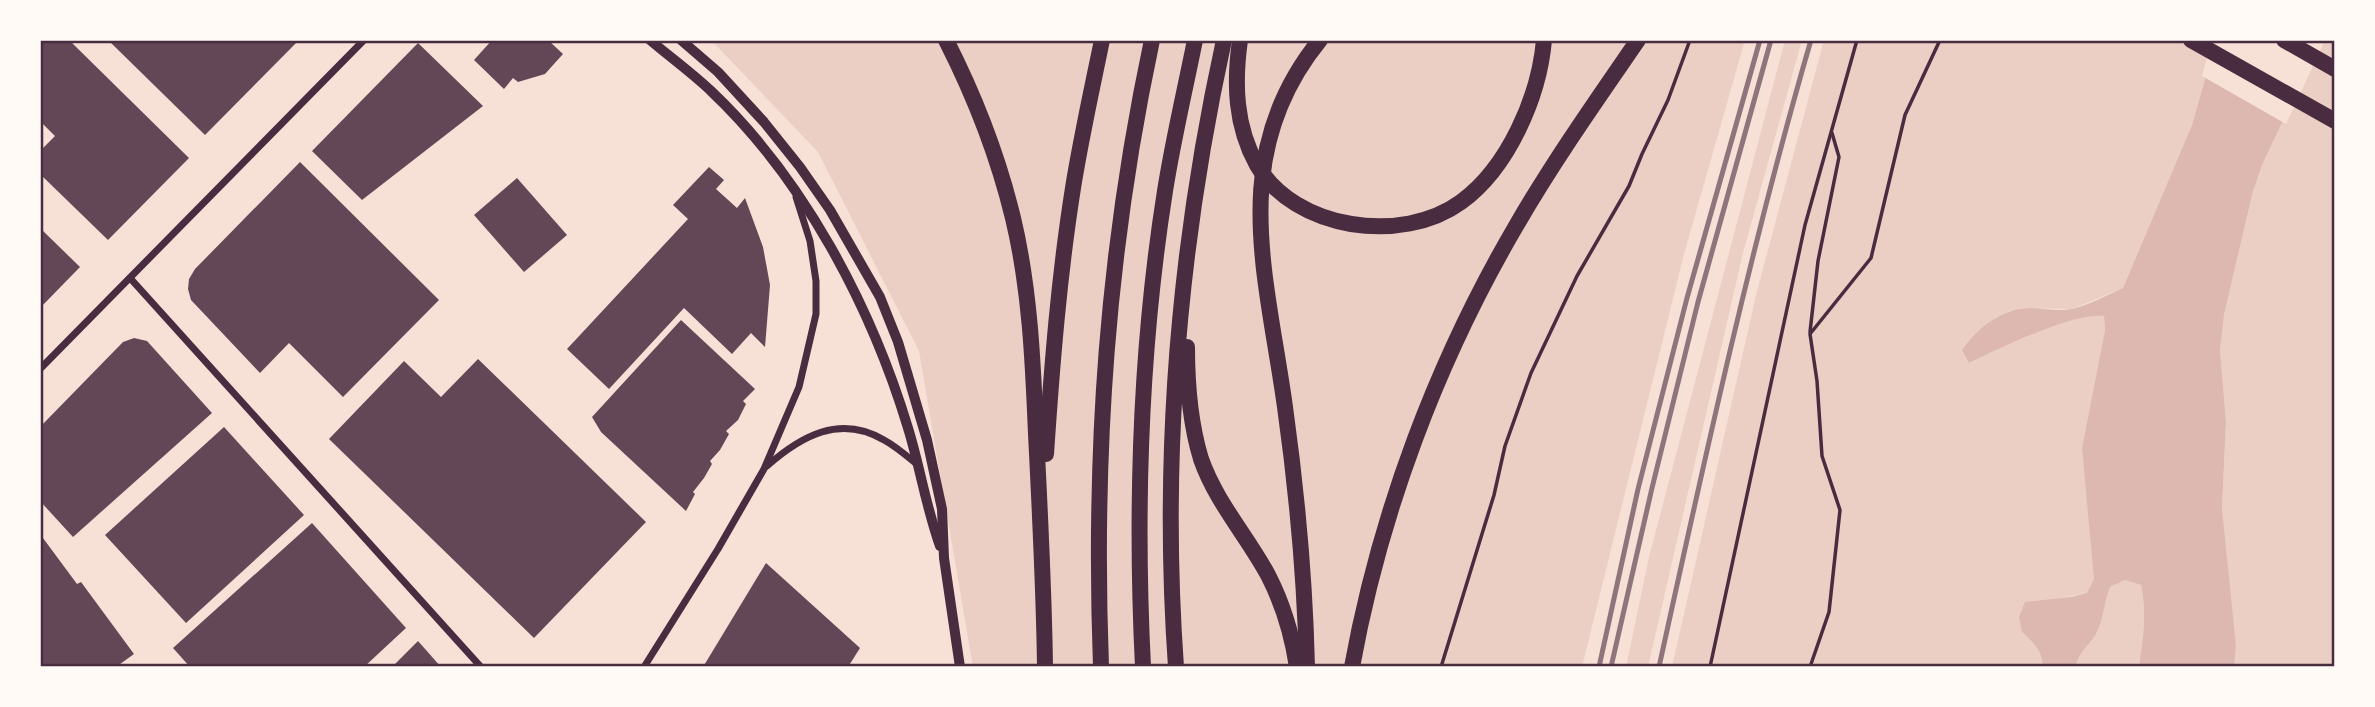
<svg xmlns="http://www.w3.org/2000/svg" width="2375" height="707" viewBox="0 0 2375 707" font-family="'Sofia Sans Condensed',sans-serif">
  <rect width="100%" height="100%" fill="#f7e1d7"/>
  <!-- green -->
  <g fill="#ebcfc5">
    <polygon points="711,40 1745,40 1684,254 1582,667 973,667 919,351 818,152"/>
    <polygon points="1785,40 1802,40 1743,253 1648,667 1626,667 1649,557"/>
    <path d="M1824 40H2216L2192 125 2123 288 2072 309 2026 308 2010 311 1996 317 1962 350 1970 363C2006 346 2065 315 2104 315L2105 330 2082 448 2095 579 2087 593 2056 599 2022 632C2035 643 2042 649 2043 667H1672L1756 295Z"/>
    <polygon points="2321,40 2335,40 2335,667 2234,667 2236,645 2222,508 2226,422 2220,350 2224,315 2253,191 2263,163"/>
    <path d="M2125 580 2141 585C2147 613 2143 638 2139 667H2076C2078 652 2091 644 2097 632 2104 618 2104 602 2110 587Z"/>
  </g>
  <!-- water -->
  <path fill="#dcb8b0" d="M2216 40H2321L2263 163 2253 191 2224 315 2220 350 2226 422 2222 508 2236 645 2234 667H2139C2143 638 2147 613 2141 585L2125 580 2110 587C2104 602 2104 618 2097 632 2091 644 2078 652 2076 667H2043C2042 650 2034 643 2022 632L2019 617 2025 602 2071 597 2087 593 2094 579 2082 448 2105 330 2104 316C2070 313 2002 348 1969 363L1962 350C1978 328 2000 309 2029 308 2043 308 2058 312 2072 309 2089 305 2107 295 2123 288L2192 125Z"/>
  <!-- pier -->
  <polygon fill="#f7e1d7" points="2212,40 2325,40 2286,124 2202,76"/>
  <!-- building -->
  <g fill="#644757">
    <polygon points="40,40 69,40 189,158 108,240 40,174 40,151 55,136 40,121"/>
    <polygon points="108,40 299,40 205,135"/>
    <polygon points="492,40 543,40 546,43 549,41 563,54 545,74 518,82 513,78 504,89 474,60"/>
    <polygon points="418,43 483,106 362,200 312,151"/>
    <polygon points="300,162 439,300 343,397 289,343 260,373 191,300 188,289 189,279 195,269"/>
    <polygon points="709,167 724,180 716,189 737,208 745,198 763,247 770,285 765,347 751,333 732,354 684,308 609,389 567,349 688,219 673,205"/>
    <polygon points="517,178 567,235 524,272 474,215"/>
    <polygon points="40,228 80,267 40,308"/>
    <polygon points="681,320 755,389 743,401 746,404 738,420 726,431 729,434 720,450 710,461 712,464 704,478 693,492 695,494 686,511 601,432 592,417"/>
    <polygon points="134,338 147,341 212,413 73,537 40,501 40,427 123,342"/>
    <polygon points="478,359 646,522 534,638 329,439 404,361 441,397"/>
    <polygon points="224,427 304,515 186,623 105,535"/>
    <polygon points="312,523 406,628 364,667 190,667 173,648"/>
    <polygon points="40,534 77,584 81,582 134,654 116,667 40,667"/>
    <polygon points="766,563 860,648 848,667 703,667"/>
    <polygon points="418,641 441,667 392,667"/>
  </g>
  <g fill="none" stroke-linecap="round" stroke-linejoin="round">
    <!-- path -->
    <g stroke="#4a2c40" stroke-width="3.5">
      <polyline points="1810,332 1818,261 1839,157 1832,133"/>
      <polyline points="1441,667 1494,495 1505,446 1531,373 1577,276 1629,186 1642,154 1668,100 1690,40"/>
      <polyline points="1710,667 1805,225 1857,40"/>
      <polyline points="1810,667 1829,612 1840,510 1822,456 1817,381 1810,334 1871,258 1905,115 1940,40"/>
    </g>
    <!-- minor -->
    <g stroke="#4a2c40" stroke-width="7">
      <polyline points="130,278 481,667"/>
      <polyline points="40,369 364,40"/>
      <path d="M767 466C801 436 840 414 884 440 897 447 908 457 919 466"/>
      <polyline points="644,667 718,549 764,469 799,387 816,314 816,281 810,241 796,197"/>
    </g>
    <!-- tertiary -->
    <g stroke="#4a2c40" stroke-width="10">
      <path d="M650 40C670 57 692 73 711 91 804 179 871 306 908 428 920 467 926 507 940 546"/>
      <polyline points="681,40 718,72 764,122 800,167 830,210 880,297 898,342 927,440 942,509 944,558 960,667"/>
    </g>
    <!-- motorway -->
    <g stroke="#4a2c40" stroke-width="16">
      <path d="M946 40C975 97 998 156 1013 218 1030 289 1033 362 1036 434 1040 512 1044 589 1045 667"/>
      <path d="M1240 40C1234 83 1235 126 1257 165 1295 230 1402 245 1461 202 1508 168 1539 97 1544 40"/>
      <polyline points="2191,40 2335,121"/>
      <polyline points="2284,40 2335,69"/>
      <path d="M1187 347C1187 384 1190 423 1201 459 1216 502 1247 536 1268 575 1283 604 1292 634 1297 667"/>
      <path d="M1046 454C1052 365 1059 276 1073 188 1081 138 1092 89 1102 40"/>
      <path d="M1101 667C1093 452 1107 251 1152 40"/>
      <path d="M1143 667C1135 507 1140 349 1165 191 1173 140 1185 90 1195 40"/>
      <path d="M1176 667C1161 457 1179 245 1224 40"/>
      <path d="M1307 667C1305 580 1297 493 1285 407 1267 276 1226 155 1320 40"/>
      <path d="M1352 667C1380 513 1437 361 1516 226 1553 162 1596 101 1638 40"/>
    </g>
    <!-- rail -->
    <g stroke="#8f747c" stroke-width="5">
      <polyline points="1599,667 1638,489 1687,298 1760,40"/>
      <polyline points="1611,667 1652,488 1698,302 1771,40"/>
      <path d="M1659 667C1705 457 1751 246 1811 40"/>
    </g>
  </g>
  <!-- border -->
  <rect width="2375" height="707" fill="none" stroke="#fffaf5" stroke-width="84"/>
  <rect x="42" y="42" width="2291" height="623" fill="none" stroke="#4a2c40" stroke-width="2.5"/>
</svg>
